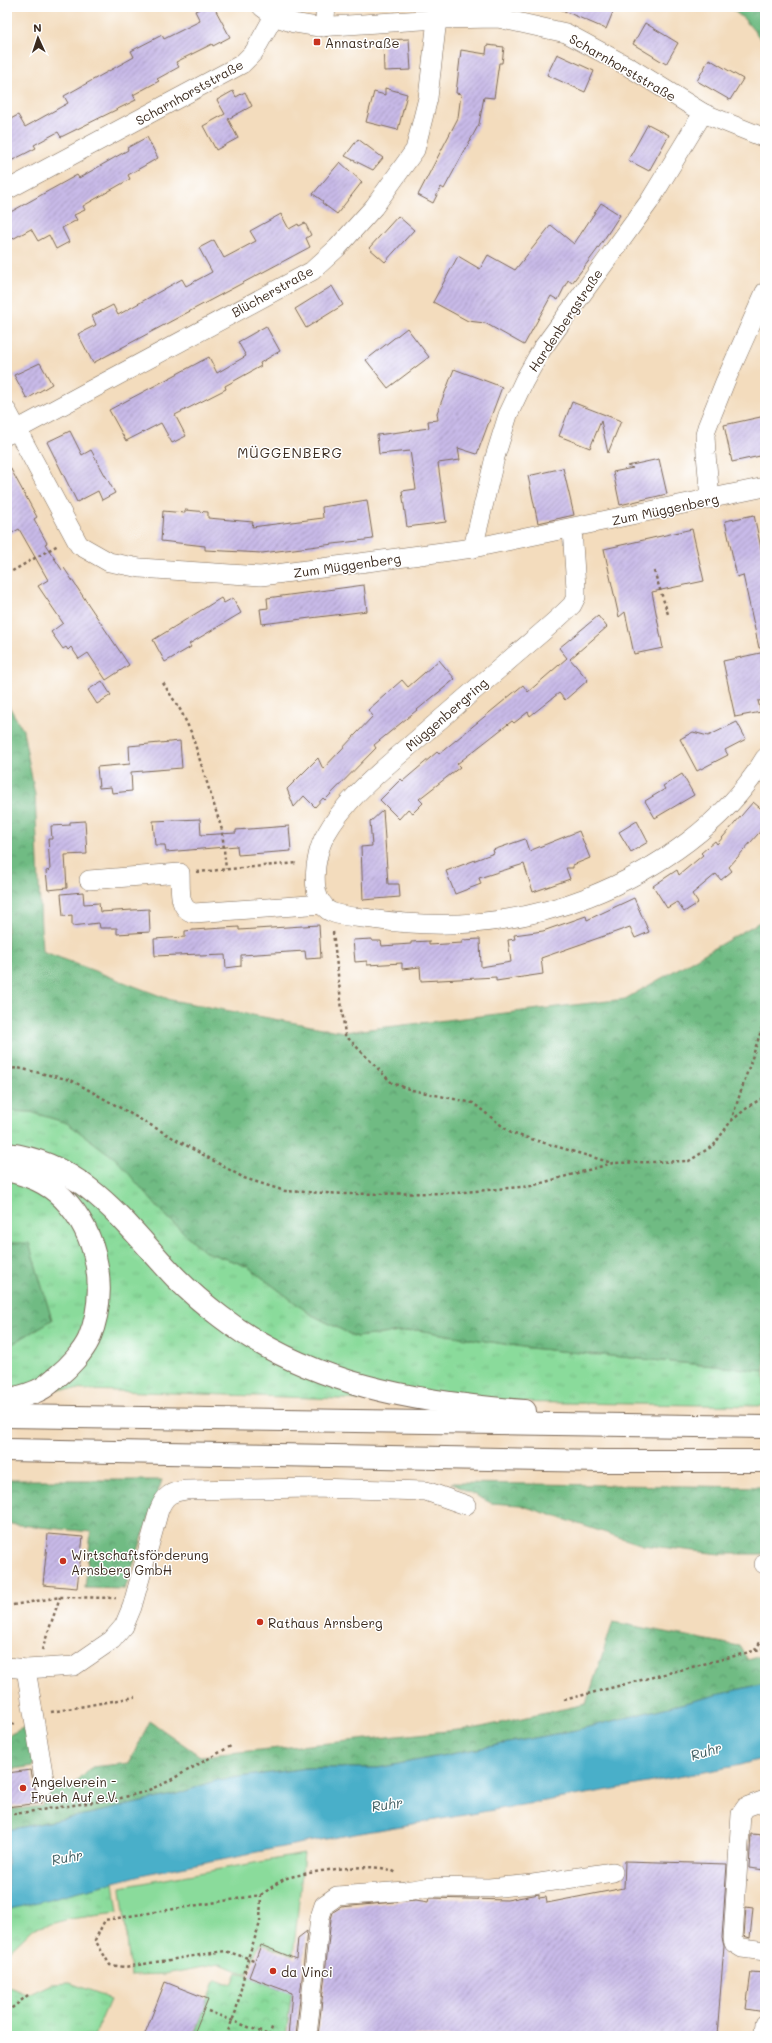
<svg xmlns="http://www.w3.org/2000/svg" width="772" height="2043" viewBox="0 0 772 2043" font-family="Mali,sans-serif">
  <defs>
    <pattern id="grass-tufts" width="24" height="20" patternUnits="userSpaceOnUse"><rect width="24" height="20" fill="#8adb9b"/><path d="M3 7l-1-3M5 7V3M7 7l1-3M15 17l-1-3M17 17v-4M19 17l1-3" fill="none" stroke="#78bc85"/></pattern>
    <pattern id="forest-crowns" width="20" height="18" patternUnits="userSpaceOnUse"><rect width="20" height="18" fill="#6fbb83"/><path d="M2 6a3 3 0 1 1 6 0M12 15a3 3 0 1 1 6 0" fill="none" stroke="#5c986b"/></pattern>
    <pattern id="park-crowns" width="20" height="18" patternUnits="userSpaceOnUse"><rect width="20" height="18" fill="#8adb9b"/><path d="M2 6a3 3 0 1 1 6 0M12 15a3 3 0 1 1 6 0" fill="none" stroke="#78bc85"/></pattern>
    <pattern id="building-hatch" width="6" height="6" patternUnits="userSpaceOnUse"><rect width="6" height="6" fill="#c8bae8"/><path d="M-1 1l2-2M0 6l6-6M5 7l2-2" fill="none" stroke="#a497bb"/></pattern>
  </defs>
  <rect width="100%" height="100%" fill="#fff"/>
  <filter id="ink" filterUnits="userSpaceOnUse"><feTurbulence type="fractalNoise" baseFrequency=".025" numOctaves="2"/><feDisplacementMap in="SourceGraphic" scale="8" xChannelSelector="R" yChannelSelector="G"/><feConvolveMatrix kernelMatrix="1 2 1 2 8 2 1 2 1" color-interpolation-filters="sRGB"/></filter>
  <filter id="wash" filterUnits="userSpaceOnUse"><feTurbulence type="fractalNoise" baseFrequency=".012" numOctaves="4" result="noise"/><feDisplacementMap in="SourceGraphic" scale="16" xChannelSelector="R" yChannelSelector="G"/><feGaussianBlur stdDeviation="0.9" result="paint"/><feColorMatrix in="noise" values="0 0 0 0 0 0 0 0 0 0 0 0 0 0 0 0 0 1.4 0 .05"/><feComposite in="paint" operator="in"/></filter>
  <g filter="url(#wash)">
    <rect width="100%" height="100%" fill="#f3dcbd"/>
    <!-- grass -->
    <g fill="url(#grass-tufts)" stroke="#62825c">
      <polygon points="7,1111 31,1112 67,1123 116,1158 160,1210 203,1251 247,1266 310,1314 356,1337 417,1330 529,1348 765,1371 765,1406 367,1400 7,1387 7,1347 52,1320 29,1244 7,1243"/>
      <polygon points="114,1882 118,1913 69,1919 32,1929 7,1953 7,1909"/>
      <polygon points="70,1983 106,1996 110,2000 94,2036 7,2036 7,1986 28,1995 51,1984"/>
    </g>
    <!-- forest -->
    <g fill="url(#forest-crowns)" stroke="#557250">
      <polygon points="729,7 765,7 765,44 744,19"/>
      <polygon points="7,703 23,730 35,795 42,951 171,1000 344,1032 625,999 765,919 765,1371 529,1348 417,1330 356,1337 310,1314 247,1266 203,1251 160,1210 116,1159 67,1123 31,1112 7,1111"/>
      <polygon points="7,1243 29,1243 52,1320 7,1347"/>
      <polygon points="7,1480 162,1480 125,1589 85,1588 91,1532 10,1524 7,1530"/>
      <polygon points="451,1483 765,1487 765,1554 720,1554 643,1545 520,1505 491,1503"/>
      <polygon points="613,1622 739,1646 748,1660 765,1655 765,1683 576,1730 378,1768 308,1768 218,1780 177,1794 94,1813 7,1830 7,1810 42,1806 49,1791 72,1787 92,1767 129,1763 150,1721 200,1756 477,1728 586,1704"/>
      <polygon points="27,1726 34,1766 7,1770 7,1736"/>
    </g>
    <!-- park -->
    <polygon fill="url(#park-crowns)" stroke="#62825c" points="237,1972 281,1989 283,1984 292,1988 286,2036 194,2036 216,1979 232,1985"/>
    <!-- garden -->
    <polygon fill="#8adb9b" stroke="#62825c" points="304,1854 293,1956 260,1943 247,1974 220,1964 165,1974 131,1975 121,1887"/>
    <!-- water -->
    <polygon fill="#4aafc9" stroke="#426c74" points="765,1683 765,1758 741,1765 626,1787 303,1843 145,1874 7,1910 7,1830 94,1813 177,1794 218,1780 308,1768 378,1768 576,1730"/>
    <g id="blocks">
      <!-- building -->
      <g fill="url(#building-hatch)">
        <polygon points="203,7 214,7 230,37 213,46 212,44 176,62 179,67 157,79 159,81 133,95 136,100 61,137 58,132 34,145 36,148 7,163 7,121 18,115 25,127 68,103 64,96 134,57 131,51 162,35 164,39 200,21 195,11"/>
        <polygon points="555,7 615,7 606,29"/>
        <polygon points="645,23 678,43 666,64 633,44"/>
        <polygon points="409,39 411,70 384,71 383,40"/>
        <polygon points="487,45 504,47 502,63 499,63 494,98 484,97 479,124 444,189 441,187 433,203 418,195 458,118 461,94 456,93 461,50 486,54"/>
        <polygon points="557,54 594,71 585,92 547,75"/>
        <polygon points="709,59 743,79 730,100 697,81"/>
        <polygon points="385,88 407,94 398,130 366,122 374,92 385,95"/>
        <polygon points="233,91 236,97 245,92 252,106 228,119 238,138 216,150 203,126 225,114 217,100"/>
        <polygon points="648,124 669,135 649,171 628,160"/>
        <polygon points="147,137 158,158 128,175 130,179 83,206 85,210 74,215 77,220 62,228 69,242 56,249 49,235 38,241 31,229 7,242 7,214 77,175 79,178 128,150 127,148"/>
        <polygon points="358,139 383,158 373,170 345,156"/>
        <polygon points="340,162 362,182 337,214 322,203 323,201 313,194"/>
        <polygon points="601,203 620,215 597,250 572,283 568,280 558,300 551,296 524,345 485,323 468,321 433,302 458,256 480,269 488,255 515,270 551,225 574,244"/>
        <polygon points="281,214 289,229 298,224 299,226 305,223 311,235 306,238 310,247 93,363 78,334 96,325 92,316 113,305 118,315 182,279 186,286 212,272 199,248 214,240 224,258 256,241 250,231"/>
        <polygon points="398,216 414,230 385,262 369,248"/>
        <polygon points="332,286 343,305 306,328 295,309"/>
        <polygon points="266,326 280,351 260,363 261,366 225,386 226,389 175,415 186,436 172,443 161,423 126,441 109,410 209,357 217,373 246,356 238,342"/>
        <polygon points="407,328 429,357 388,388 366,360"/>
        <polygon points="40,363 52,384 27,399 14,375"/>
        <polygon points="454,369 502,387 477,454 458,448 460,460 438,463 446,522 407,527 402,491 416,489 410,451 379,454 377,435 429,428 428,421 438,420 437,413"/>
        <polygon points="572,402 621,421 608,453 601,421 590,448 559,436"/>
        <polygon points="765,416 765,455 732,462 724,425"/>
        <polygon points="70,431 82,455 91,450 115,493 102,500 98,491 77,502 47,442"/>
        <polygon points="659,459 667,494 620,505 613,472 633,468 627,466"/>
        <polygon points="7,462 37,517 34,519 47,543 45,544 62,570 64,568 129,665 106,680 88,653 79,659 71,647 68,650 66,647 63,649 51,632 63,623 38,586 48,580 19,529 7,536"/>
        <polygon points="563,468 574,515 538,523 528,476"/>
        <polygon points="367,500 373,539 262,553 205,550 205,546 161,541 163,511 185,513 185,510 208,512 208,518 253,522 252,527 323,518 322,507"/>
        <polygon points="754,515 765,567 765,647 759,648 743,575 737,577 725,521"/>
        <polygon points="692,529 704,581 652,592 663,648 634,654 625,612 619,617 604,549"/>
        <polygon points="364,585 367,611 262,624 260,609 268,608 267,598"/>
        <polygon points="221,598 224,603 233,598 241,613 189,644 191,647 165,662 153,640"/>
        <polygon points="598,616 607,627 570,659 588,680 565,700 559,693 530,716 528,712 514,723 512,721 457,764 460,767 419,799 423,803 413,813 408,809 399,819 380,800 401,779 403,781 437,752 439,754 523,685 528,692 567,658 559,648"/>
        <polygon points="765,652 765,700 758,701 761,712 735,717 723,661"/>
        <polygon points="439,660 455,679 374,745 376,748 325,800 323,798 315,807 304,796 294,807 287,789 318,758 323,769 373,716 368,710 402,680 408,687"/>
        <polygon points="102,681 111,695 97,704 88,690"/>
        <polygon points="737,722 746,739 725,750 728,755 697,771 680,739 693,732 708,736"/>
        <polygon points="180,741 182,768 131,772 132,791 112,793 111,787 99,788 97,767 130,764 129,746"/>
        <polygon points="682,774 694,795 655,818 645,801 665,789 663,786"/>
        <polygon points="753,802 765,812 765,826 729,867 732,871 721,880 716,874 692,894 698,903 684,912 677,902 667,908 653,886 677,870 679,875 703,855 701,853 715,841 717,844"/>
        <polygon points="383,810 388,884 399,884 400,897 363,900 361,847 372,846 370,822"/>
        <polygon points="200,819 201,835 236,833 236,830 289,826 291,851 238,855 237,846 166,852 165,845 155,845 153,821"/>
        <polygon points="85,821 87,854 65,855 67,888 48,890 46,871 50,870 48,839 52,839 51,826 70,825 70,822"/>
        <polygon points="637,821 648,842 631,852 619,832"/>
        <polygon points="579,831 590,858 573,865 573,868 566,868 570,879 533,892 524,864 479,878 481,884 455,894 446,871 494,853 493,850 525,839 529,851"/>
        <polygon points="83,892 84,904 99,903 100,912 149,909 150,932 117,934 117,928 100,928 99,923 72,926 72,915 63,916 61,894"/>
        <polygon points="634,898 649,932 635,938 630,927 541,958 543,974 496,981 496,977 421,981 420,967 402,969 402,963 367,965 367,961 355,962 353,940 372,939 372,941 381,941 382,946 411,944 411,942 429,941 429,945 462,943 462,940 480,939 481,967 511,962 508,940 515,939 514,935 543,931 586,916 587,920"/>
        <polygon points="319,925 321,958 306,959 305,951 241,955 241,966 226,968 225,955 200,956 200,954 155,956 154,939 185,937 185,931 193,930 239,927 239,930"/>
        <polygon points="48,1534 83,1537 77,1588 43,1585"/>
        <polygon points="31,1770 34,1787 39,1794 41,1803 7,1807 7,1773"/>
        <polygon points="751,1834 765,1835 765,1870 749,1868"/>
        <polygon points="625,1861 727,1864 722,1938 724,1946 717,2036 318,2036 331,1919 333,1912 341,1907 416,1900 428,1902 429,1898 431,1898 507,1900 539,1894 539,1898 546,1897 547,1903 624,1888"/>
        <polygon points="746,1907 753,1908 750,1938 744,1936"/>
        <polygon points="307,1931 296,2036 288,2036 292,1993 249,1977 261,1945 296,1959 298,1938"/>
        <polygon points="751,1972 765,1973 765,2012 746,2009"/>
        <polygon points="165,1982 208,1999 193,2036 144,2036"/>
      </g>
    </g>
  </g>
  <g filter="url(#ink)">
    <use href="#blocks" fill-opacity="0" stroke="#7b6856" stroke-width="1"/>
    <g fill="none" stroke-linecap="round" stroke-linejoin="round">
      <defs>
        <g id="minor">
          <polyline points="262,7 274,16 294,23 318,27 437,19 498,18 566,33 629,67 703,113 765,138"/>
          <polyline points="324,27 326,7"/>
          <polyline points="7,190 242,64 254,52 274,16"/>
          <polyline points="7,411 79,545 109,562 140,568 261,576 473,548 765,487"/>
          <polyline points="7,435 312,271 337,248 374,207 415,150 428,98 437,19"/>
          <polyline points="710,499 706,454 705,435 707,427 725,382 765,292"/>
          <path d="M572 529 576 588V597L572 605C554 623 534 639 514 656 480 685 447 714 413 743 381 771 346 798 325 836 315 854 307 900 331 912 342 917 359 917 371 919 445 930 518 924 588 897 657 870 726 823 765 758"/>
          <polyline points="473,548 495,457 508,415 524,381 542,349 649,202 703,113"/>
          <path d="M89 880 180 873C181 888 177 909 194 913L323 904"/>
          <polyline points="764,1564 765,1564"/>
          <path d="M7 1667 26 1669 74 1666 112 1640 124 1626 132 1607 159 1510C165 1495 171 1492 186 1490L313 1488 426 1491 466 1505"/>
          <polyline points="26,1669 45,1785"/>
          <polyline points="765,1800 746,1807 741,1814 733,1939 734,1943 742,1948 765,1951"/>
          <polyline points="307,2036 320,1917 324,1905 337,1896 405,1891 430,1887 489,1888 533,1884 613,1872"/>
          <polyline points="763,2036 765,2024"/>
        </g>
        <g id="highway">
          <path d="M7 1154C86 1164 125 1224 175 1277 189 1291 205 1305 221 1317 308 1384 418 1403 525 1411"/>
          <path d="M7 1170C28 1175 47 1182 63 1198 99 1235 108 1292 89 1339 83 1352 69 1367 58 1376 53 1380 47 1386 41 1389 30 1395 19 1397 7 1400"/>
          <polyline points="7,1416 765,1427"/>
          <polyline points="7,1450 603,1461 765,1461"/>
        </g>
      </defs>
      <!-- minor casing -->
      <use href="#minor" stroke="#7b6856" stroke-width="20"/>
      <!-- highway casing -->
      <use href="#highway" stroke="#7b6856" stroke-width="24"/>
      <!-- path -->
      <g stroke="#7b6856" stroke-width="2.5" stroke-dasharray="3 3" stroke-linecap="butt">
        <polyline points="654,571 668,614"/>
        <polyline points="7,574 58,545"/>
        <polyline points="163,683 181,711 191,732 222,830 226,869"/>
        <polyline points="197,872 297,863"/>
        <polyline points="333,932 345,1035 392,1083 412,1090 473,1103 511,1133 612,1163"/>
        <polyline points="7,1069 18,1068 71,1080 244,1178 285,1191 346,1194 454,1193 531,1186 613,1163 689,1161 714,1145 731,1121 752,1104 765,1097"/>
        <polyline points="731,1121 765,1019"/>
        <polyline points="7,1606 60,1597 116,1598"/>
        <polyline points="42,1650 60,1597"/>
        <polyline points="755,1650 765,1635"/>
        <polyline points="564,1700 765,1648"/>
        <polyline points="51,1712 135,1697"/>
        <polyline points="7,1728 17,1722"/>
        <polyline points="7,1815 121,1798 144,1792 167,1782 231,1746"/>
        <polygon points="261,1895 260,1923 248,1958 225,1951 125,1967 110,1965 95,1940 105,1920"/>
        <path d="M261 1895C269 1890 278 1881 287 1878 307 1872 380 1860 396 1873"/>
        <polyline points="208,2011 271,2036"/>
        <polyline points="7,2012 28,1995"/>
        <polyline points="226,2036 236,2011 248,1958 254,1960"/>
        <polyline points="269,2036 273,2025"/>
      </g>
      <!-- minor -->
      <use href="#minor" stroke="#fff" stroke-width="19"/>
      <!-- highway -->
      <use href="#highway" stroke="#fff" stroke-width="22"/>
    </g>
  </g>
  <!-- markers -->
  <g fill="#c8321e" stroke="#fff" stroke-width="1.5">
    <rect x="313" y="38" width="8" height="8" rx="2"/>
    <circle cx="63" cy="1561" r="4"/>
    <circle cx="260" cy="1622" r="4"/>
    <circle cx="23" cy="1788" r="4"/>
    <circle cx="273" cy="1971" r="4"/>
  </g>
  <g text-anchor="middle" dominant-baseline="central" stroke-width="3" stroke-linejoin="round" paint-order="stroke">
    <!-- poi labels -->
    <g font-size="13" fill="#3b2a1e" stroke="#fff" text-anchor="start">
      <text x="325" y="42">Annastraße</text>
      <text x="71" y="1554">Wirtschaftsförderung<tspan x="71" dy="15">Arnsberg GmbH</tspan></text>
      <text x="268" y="1622">Rathaus Arnsberg</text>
      <text x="31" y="1781">Angelverein -<tspan x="31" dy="15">Frueh Auf e.V.</tspan></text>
      <text x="281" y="1971">da Vinci</text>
    </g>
    <!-- street labels -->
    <g font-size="13" fill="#3b2a1e" stroke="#fff">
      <text transform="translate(623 67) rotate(30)">Scharnhorststraße</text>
      <text transform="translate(189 92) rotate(-29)">Scharnhorststraße</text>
      <text transform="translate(272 291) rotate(-29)">Blücherstraße</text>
      <text transform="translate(565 320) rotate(-56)">Hardenbergstraße</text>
      <text transform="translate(665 509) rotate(-12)">Zum Müggenberg</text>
      <text transform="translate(347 565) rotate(-8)">Zum Müggenberg</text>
      <text transform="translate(446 714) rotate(-41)">Müggenbergring</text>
    </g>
    <!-- neighbourhood labels -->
    <g font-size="14" letter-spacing="1" fill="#3b2a1e" stroke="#fff">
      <text x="290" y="452">MÜGGENBERG</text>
    </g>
    <!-- water labels -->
    <g font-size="14" font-style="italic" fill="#415f62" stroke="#fff">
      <text transform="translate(706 1751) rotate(-16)">Ruhr</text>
      <text transform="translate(387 1804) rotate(-8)">Ruhr</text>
      <text transform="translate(67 1857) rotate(-10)">Ruhr</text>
    </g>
  </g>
  <!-- margin -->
  <rect width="772" height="2043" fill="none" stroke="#fff" stroke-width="24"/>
  <!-- north arrow -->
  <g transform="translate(38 38) rotate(357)" stroke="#ffffff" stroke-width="3" paint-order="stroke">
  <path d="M0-3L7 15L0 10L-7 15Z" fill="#3b2a1e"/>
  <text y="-6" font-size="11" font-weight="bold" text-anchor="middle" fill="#3b2a1e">N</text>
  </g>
</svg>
